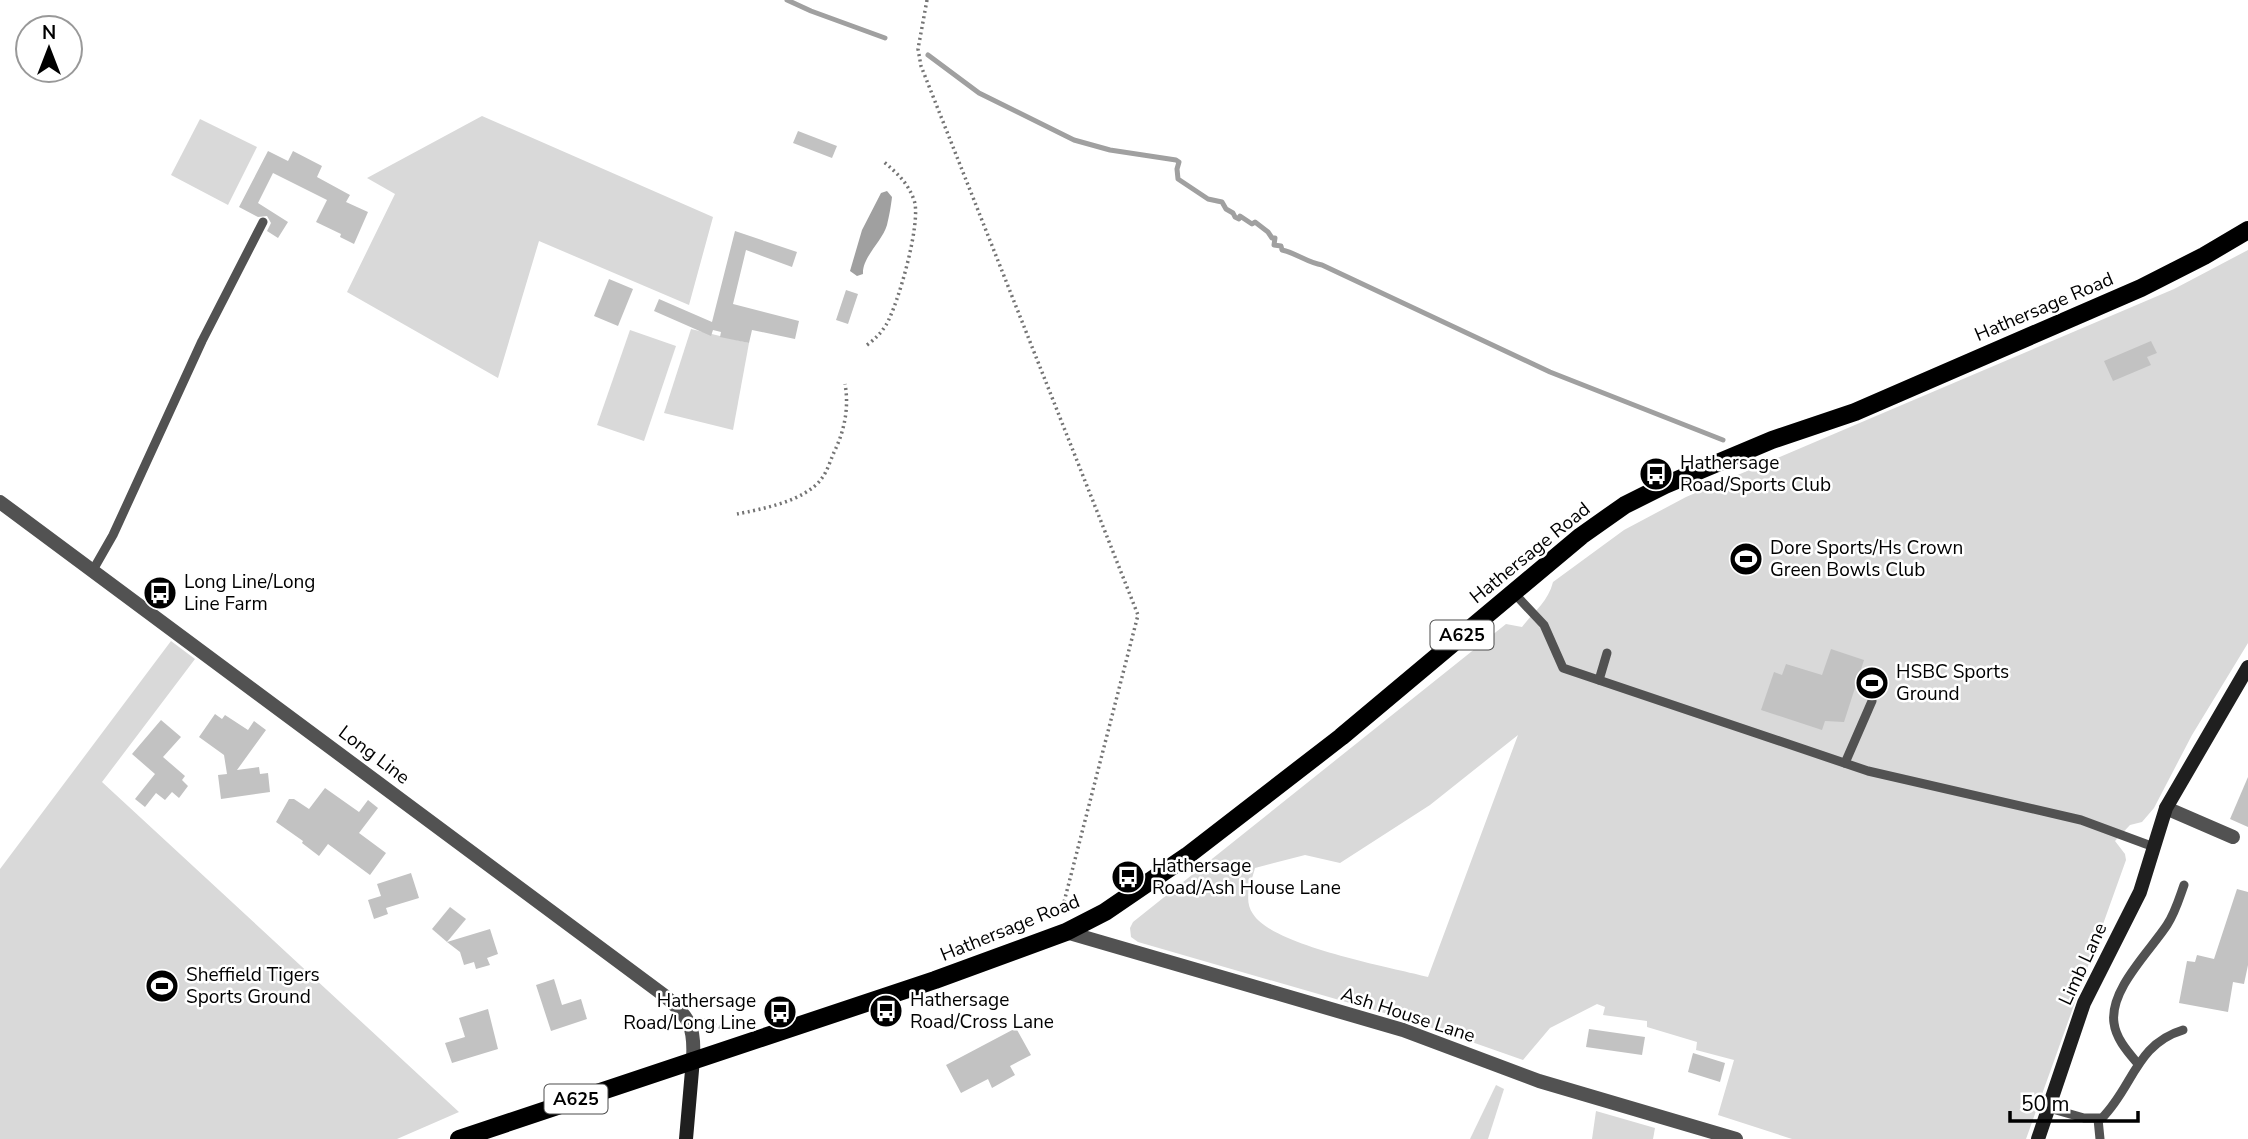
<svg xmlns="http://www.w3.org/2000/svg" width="2248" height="1139" viewBox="0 0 2248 1139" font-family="'Nunito Sans',sans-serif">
  <rect width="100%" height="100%" fill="#fff"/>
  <!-- green -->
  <g fill="#d9d9d9" fill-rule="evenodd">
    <polygon points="482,116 713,217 689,305 539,241 498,378 347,292 395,194 367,178"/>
    <polygon points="200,119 257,147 228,205 171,175"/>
    <path d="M2248 250V643L2192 735 2154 808 2142 822 2130 825 2115 841 2125 854 2126 860 2026 1139H1792L1718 1115 1734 1060 1696 1050 1697 1042 1647 1027V1021L1603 1015 1605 1007 1597 1004 1550 1028 1523 1060 1412 1021 1138 942 1131 937 1130 928 1133 922 1506 624 1522 627C1534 611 1548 602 1553 582L1624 530 1686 497 2174 289ZM1518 735 1428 977C1391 967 1273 946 1253 914 1243 900 1251 883 1255 868L1305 855 1340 863 1430 805Z"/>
    <polygon points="691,329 749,343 733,430 664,413"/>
    <polygon points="630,330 676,346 644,441 597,425"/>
    <polygon points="171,641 195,659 102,782 459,1112 397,1139 0,1139 0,869"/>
    <polygon points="1496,1085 1504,1089 1488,1139 1470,1139"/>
    <polygon points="1596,1111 1655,1128 1653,1139 1592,1139"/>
  </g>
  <!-- water -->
  <path fill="#a0a0a0" d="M887 191 892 197C891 206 889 217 887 225 882 242 862 257 863 274L857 276 850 271 862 230 881 193Z"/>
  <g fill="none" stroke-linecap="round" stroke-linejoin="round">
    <!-- stream -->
    <g stroke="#a0a0a0" stroke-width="5">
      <polyline points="787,0 811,11 885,38"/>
      <path d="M928 55 979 93 1074 140 1110 150 1176 160 1179 162 1177 169 1178 179 1208 199 1222 202 1226 209 1233 213 1235 217 1239 219 1240 216 1252 224 1255 222 1268 232 1272 238H1275L1274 245 1281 246 1282 250C1296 253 1308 263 1322 265L1550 372 1723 440"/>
    </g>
  </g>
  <!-- building -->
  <g fill="#c2c2c2">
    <polygon points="798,131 837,146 832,158 793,143"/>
    <polygon points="268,151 288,161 293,151 322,166 317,177 350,195 346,202 368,212 354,244 340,237 341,234 316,222 327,200 273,173 258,203 288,222 278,238 267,231 271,223 267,216 258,217 239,207"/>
    <polygon points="735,231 797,252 792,267 746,250 733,304 799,321 795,339 752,330 749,343 720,337 721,332 713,330 711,336 654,311 659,299 712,322"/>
    <polygon points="609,279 633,289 618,326 594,316"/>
    <polygon points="846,290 858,294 848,324 836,320"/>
    <polygon points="2151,341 2157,353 2147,357 2151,365 2113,381 2104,361"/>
    <polygon points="1831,649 1864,660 1844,722 1825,721 1822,730 1761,710 1774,672 1782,675 1786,664 1822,675"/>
    <polygon points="215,714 222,719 225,715 248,730 254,721 266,730 237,770 259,767 260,774 268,773 270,792 221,799 218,775 227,774 224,755 199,737"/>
    <polygon points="161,720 181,737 163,757 185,776 182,780 188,786 179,798 172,792 165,800 156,793 145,807 135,799 155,774 132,754"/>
    <polygon points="2248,777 2248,827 2230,819"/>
    <polygon points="325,788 359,812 368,800 378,808 359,833 386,853 370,875 328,844 319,856 302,843 303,841 276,822 289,799 294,799 309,809"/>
    <polygon points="411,873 419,898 386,908 388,914 374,919 368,900 381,896 377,884"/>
    <polygon points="2237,889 2248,892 2248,965 2244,984 2233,982 2228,1012 2179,1003 2187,961 2195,962 2197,955 2214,959"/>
    <polygon points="450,907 466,919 447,942 432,929"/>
    <polygon points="490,929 498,954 487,958 490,965 476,969 474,962 464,965 460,952 447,942"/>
    <polygon points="554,979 562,1005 581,999 587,1019 551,1031 536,985"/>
    <polygon points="488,1009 498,1049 452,1063 445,1043 465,1037 459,1018"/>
    <polygon points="1016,1028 1031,1055 1010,1066 1015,1075 992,1088 988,1079 961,1093 946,1065"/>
    <polygon points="1589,1029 1645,1037 1642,1055 1586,1047"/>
    <polygon points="1693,1053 1725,1063 1720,1082 1688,1072"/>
  </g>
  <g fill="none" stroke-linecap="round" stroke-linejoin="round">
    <!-- path -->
    <g stroke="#747474" stroke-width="3.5" stroke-dasharray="2 3.5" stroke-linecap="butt">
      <polyline points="927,0 918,49 921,66 1138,615 1063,906 1065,915"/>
      <path d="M867 345C875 339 881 333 886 325 898 305 922 221 914 200 908 183 897 173 884 162"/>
      <path d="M737 514C762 509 806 501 822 478 828 470 831 458 836 448 845 428 849 406 845 384"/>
      <polyline points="704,1020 729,1031"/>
    </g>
    <!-- lane -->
    <g stroke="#525252" stroke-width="9">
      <polyline points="93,570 113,535 202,341 263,222"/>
      <polyline points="1513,592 1544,625 1563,668 1868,771 2081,820 2154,847"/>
      <polyline points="1599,680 1607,653"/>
      <polyline points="1845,763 1872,701"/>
      <path d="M2138 1064C2128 1052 2116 1039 2114 1023 2109 990 2150 951 2167 925 2175 913 2179 899 2184 885"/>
      <path d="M2049 1108 2084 1118H2102C2133 1087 2136 1044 2183 1030"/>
      <polyline points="2098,1119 2100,1139"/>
    </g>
    <!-- street -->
    <g stroke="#525252" stroke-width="14">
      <path d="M0 502 665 996C690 1018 695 1027 693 1059"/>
      <polyline points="2166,808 2233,837"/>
      <polyline points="1066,932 1403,1030 1539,1081 1736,1139"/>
    </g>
    <!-- secondary -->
    <g stroke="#1f1f1f" stroke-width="14">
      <polyline points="686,1139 693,1059"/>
      <polyline points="2038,1139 2084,1003 2140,892 2166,808 2248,667"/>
    </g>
    <!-- primary -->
    <polyline stroke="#000" stroke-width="18" points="459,1139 935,980 1066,932 1105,912 1187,856 1341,737 1581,536 1625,505 1665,485 1772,440 1855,412 2141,288 2204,256 2248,230"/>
  </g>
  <!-- icons -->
  <defs>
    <symbol id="bus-disc" viewBox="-11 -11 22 22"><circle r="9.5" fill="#000" stroke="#fff"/><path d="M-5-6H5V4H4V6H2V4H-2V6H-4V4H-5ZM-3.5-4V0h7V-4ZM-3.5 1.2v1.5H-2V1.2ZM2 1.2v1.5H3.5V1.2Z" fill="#fff"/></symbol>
    <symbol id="stadium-disc" viewBox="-11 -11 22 22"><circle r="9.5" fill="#000" stroke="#fff"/><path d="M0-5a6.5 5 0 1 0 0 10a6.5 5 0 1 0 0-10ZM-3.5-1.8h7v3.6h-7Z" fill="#fff"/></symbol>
  </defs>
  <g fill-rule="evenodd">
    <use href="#bus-disc" x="1637" y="455" width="38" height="38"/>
    <use href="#stadium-disc" x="1727" y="540" width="38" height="38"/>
    <use href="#bus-disc" x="141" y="574" width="38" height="38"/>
    <use href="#stadium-disc" x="1853" y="664" width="38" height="38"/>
    <use href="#bus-disc" x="1109" y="858" width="38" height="38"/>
    <use href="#stadium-disc" x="143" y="967" width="38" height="38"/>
    <use href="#bus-disc" x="867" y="992" width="38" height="38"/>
    <use href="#bus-disc" x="761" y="993" width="38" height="38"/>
  </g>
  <g text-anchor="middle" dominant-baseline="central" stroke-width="5" stroke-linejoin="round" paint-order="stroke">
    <!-- shield labels -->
    <g fill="#fff" stroke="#4c4c4c" stroke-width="2">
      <rect x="1430.5" y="620.5" width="63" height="29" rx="5"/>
      <rect x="544.5" y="1084.5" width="63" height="29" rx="5"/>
    </g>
    <g font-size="18" font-weight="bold" fill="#000">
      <text x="1462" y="635">A625</text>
      <text x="576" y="1099">A625</text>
    </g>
    <!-- street labels -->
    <g font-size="19" fill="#000" stroke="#fff">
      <text transform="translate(2044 307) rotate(-23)">Hathersage Road</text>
      <text transform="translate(1530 553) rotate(-39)">Hathersage Road</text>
      <text transform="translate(374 755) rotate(37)">Long Line</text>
      <text transform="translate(1010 928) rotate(-22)">Hathersage Road</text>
      <text transform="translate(2083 964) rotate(-65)">Limb Lane</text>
      <text transform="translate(1408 1015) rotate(18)">Ash House Lane</text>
    </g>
    <!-- poi labels -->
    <g font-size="19" fill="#000" stroke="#fff" text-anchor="start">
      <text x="1680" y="463">Hathersage<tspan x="1680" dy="22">Road/Sports Club</tspan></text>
      <text x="1770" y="548">Dore Sports/Hs Crown<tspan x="1770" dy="22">Green Bowls Club</tspan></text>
      <text x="184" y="582">Long Line/Long<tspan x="184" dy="22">Line Farm</tspan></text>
      <text x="1896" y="672">HSBC Sports<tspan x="1896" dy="22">Ground</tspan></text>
      <text x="1152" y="866">Hathersage<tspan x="1152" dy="22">Road/Ash House Lane</tspan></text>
      <text x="186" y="975">Sheffield Tigers<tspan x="186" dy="22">Sports Ground</tspan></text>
      <text x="910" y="1000">Hathersage<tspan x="910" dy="22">Road/Cross Lane</tspan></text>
      <text x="756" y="1001" text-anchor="end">Hathersage<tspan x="756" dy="22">Road/Long Line</tspan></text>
    </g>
  </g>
  <!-- north arrow -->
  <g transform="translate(49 49)"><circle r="33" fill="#ffffff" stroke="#999999" stroke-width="2"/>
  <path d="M0-5L12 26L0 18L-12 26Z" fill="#000000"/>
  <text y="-10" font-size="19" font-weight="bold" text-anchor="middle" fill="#000000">N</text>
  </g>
  <!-- scale -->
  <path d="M2010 1111v10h128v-10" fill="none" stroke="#000000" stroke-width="3.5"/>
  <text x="2021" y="1111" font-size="21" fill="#000000" stroke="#ffffff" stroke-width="5" paint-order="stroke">50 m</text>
</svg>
